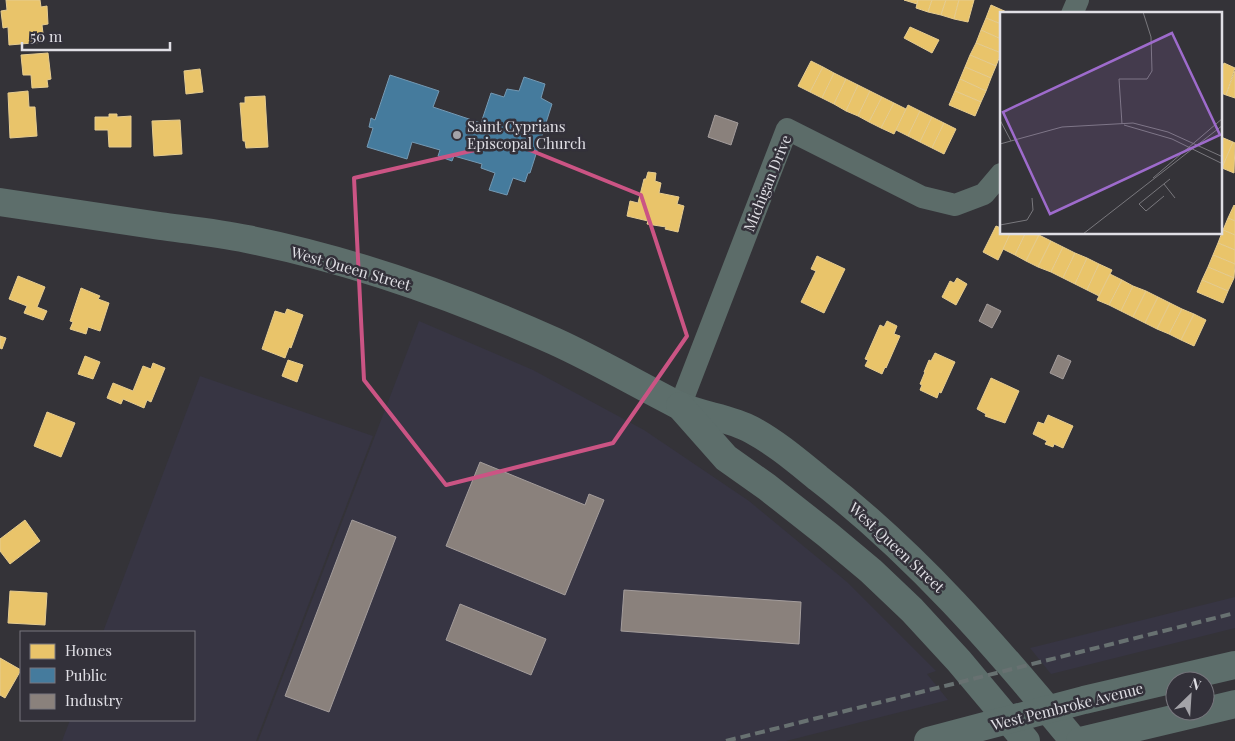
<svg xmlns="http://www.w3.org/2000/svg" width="1235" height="741" viewBox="0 0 1235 741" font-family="'Playfair Display',serif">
  <rect width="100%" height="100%" fill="#343338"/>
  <!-- built -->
  <g fill="#373543">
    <polygon points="419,321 533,370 644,430 749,501 847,582 936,671 927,674 948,700 786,741 258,741"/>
    <polygon points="200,376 373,436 256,741 62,741 70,720 194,720 194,632 103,632"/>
    <polygon points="1235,597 1235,628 1051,674 1030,648"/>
  </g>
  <!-- homes -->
  <g fill="#e9c46a" stroke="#e6cc8f">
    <polygon points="6,0 40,0 41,7 47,6 48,24 42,25 44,42 9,45 8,27 3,28 1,11 7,10"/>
    <polygon points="904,0 918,0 917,4"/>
    <polygon points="918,0 932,0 928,12 916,8"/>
    <polygon points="932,0 946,0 941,15 928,12"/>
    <polygon points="946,0 959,0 954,19 941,15"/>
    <polygon points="959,0 974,0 968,22 954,19"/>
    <polygon points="991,5 1011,14 1001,14 1001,24 986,18"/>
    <polygon points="986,18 1001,24 1001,39 981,30"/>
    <polygon points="910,27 939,40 932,53 904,38"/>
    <polygon points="981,30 1001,39 1001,53 976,43"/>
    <polygon points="976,43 1001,53 996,66 970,55"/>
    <polygon points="48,53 51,79 47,80 48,87 32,88 31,75 23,75 21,55"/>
    <polygon points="970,55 996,66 991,78 965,67"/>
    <polygon points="811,61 823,67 810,92 798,86"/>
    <polygon points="1224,63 1235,68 1226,95 1221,93 1221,70"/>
    <polygon points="823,67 834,73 822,98 810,92"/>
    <polygon points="965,67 991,78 986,91 960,79"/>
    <polygon points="200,69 203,92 186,94 184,71"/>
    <polygon points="1235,71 1235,98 1226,95"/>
    <polygon points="834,73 846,79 834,104 822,98"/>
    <polygon points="846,79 858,85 846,111 834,104"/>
    <polygon points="960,79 986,91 981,102 955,91"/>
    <polygon points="858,85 870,91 858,116 846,111"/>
    <polygon points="28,91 29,107 35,107 37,136 10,138 8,93"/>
    <polygon points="870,91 882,97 869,122 858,116"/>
    <polygon points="955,91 981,102 975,116 949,105"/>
    <polygon points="265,96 268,147 246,148 245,141 243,141 240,103 245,103 245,97"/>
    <polygon points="882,97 894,103 881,128 869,122"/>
    <polygon points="894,103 906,109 894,134 881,128"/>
    <polygon points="908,105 920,111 908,136 896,130"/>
    <polygon points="920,111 932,117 920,142 908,136"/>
    <polygon points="109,114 117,114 117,117 131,116 131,147 109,147 108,130 95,130 95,117 109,117"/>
    <polygon points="932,117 944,123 932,148 920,142"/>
    <polygon points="180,120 182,154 154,156 152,121"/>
    <polygon points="944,123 956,129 944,154 932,148"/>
    <polygon points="1221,137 1233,142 1222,168 1221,167"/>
    <polygon points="1233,142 1235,143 1234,173 1222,168"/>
    <polygon points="648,172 656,173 655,181 661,183 659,193 679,197 677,204 684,206 678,232 665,229 666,227 647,224 648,221 627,216 630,201 638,203 644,179 646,179"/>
    <polygon points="1234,205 1235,206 1235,221 1228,218"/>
    <polygon points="1228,218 1235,221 1235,235 1223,230"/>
    <polygon points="996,226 1001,228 1001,234 1010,235 998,260 983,252"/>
    <polygon points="1223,230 1235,235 1235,250 1218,243"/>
    <polygon points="1010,234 1025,234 1015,255 1003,249"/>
    <polygon points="1025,234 1039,235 1026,261 1015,255"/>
    <polygon points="1039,235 1051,241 1038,267 1026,261"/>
    <polygon points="1051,241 1063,247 1051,272 1038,267"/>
    <polygon points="1218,243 1235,250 1235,264 1213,255"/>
    <polygon points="1063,247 1075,253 1063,278 1051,272"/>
    <polygon points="1075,253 1087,258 1075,284 1063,278"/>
    <polygon points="1213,255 1235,264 1234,278 1208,267"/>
    <polygon points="817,256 845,269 824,313 801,302 816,271 811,269"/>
    <polygon points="1087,258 1099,264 1087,290 1075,284"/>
    <polygon points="1099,264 1112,270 1099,296 1087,290"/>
    <polygon points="1208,267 1234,278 1228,291 1202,280"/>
    <polygon points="1110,274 1122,280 1109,305 1097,300"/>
    <polygon points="18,276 45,287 37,307 47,311 43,320 24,313 27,306 9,299"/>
    <polygon points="957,278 967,284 956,305 942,297 950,281 954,283"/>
    <polygon points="1122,280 1133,286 1121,311 1109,305"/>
    <polygon points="1202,280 1228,291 1223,303 1197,292"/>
    <polygon points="1133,286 1146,291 1133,317 1121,311"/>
    <polygon points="81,288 100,296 98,299 109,303 100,331 88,327 86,334 70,329 73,322 70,321"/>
    <polygon points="1146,291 1158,297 1145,323 1133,317"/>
    <polygon points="1158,297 1170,303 1157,329 1145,323"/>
    <polygon points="1170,303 1182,309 1169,334 1157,329"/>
    <polygon points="287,309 303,315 291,348 289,347 285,358 262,349 275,311 285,314"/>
    <polygon points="1182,309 1194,314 1181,340 1169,334"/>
    <polygon points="1194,314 1206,320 1194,346 1181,340"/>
    <polygon points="887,321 897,326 894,334 900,336 886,368 885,367 882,374 865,366 868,360 865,359 880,325 884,327"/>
    <polygon points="0,336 6,338 2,349 0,348"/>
    <polygon points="935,353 955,362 941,393 939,392 937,398 920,390 922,385 920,384 925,372 924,372 929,360 931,361"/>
    <polygon points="85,356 100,362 93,379 78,374"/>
    <polygon points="288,360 303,365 297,382 282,376"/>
    <polygon points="153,363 165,368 151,402 147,400 144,408 123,399 121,404 107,398 113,383 133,391 143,366 151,369"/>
    <polygon points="991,378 1019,391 1005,423 985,416 986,414 977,409"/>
    <polygon points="47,412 75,423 61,457 34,446"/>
    <polygon points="1048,415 1073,426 1063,448 1054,444 1053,447 1045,444 1047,441 1033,434 1038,422 1044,424"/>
    <polygon points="25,520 40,541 10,564 0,551 0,539"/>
    <polygon points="10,591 47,593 45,625 8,623"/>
    <polygon points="0,658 21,670 5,698 0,695"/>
  </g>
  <!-- public -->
  <polygon fill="#457b9d" stroke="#7499b3" points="390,75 439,91 433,107 481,123 491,93 504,97 507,89 519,91 524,77 545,84 541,98 552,104 530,173 528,173 525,182 513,178 507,195 489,190 495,173 481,168 482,164 454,156 452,161 438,156 440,150 412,142 407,159 367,147 373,128 369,127 371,118 375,120"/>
  <!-- industry -->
  <g fill="#8a817c" stroke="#a49d9c">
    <polygon points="715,115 738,123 731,145 708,137"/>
    <polygon points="987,304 1001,311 992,328 979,321"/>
    <polygon points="1058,355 1071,361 1063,379 1050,373"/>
    <polygon points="480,462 585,505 589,494 604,500 565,595 446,546"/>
    <polygon points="352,520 396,537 329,712 285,696"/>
    <polygon points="624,590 801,602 799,644 621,631"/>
    <polygon points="460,604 546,639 531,675 446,640"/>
  </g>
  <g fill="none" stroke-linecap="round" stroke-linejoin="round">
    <!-- street -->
    <g stroke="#5c6c69" stroke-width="22">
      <polyline points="1072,14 1078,0"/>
      <polyline points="680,406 787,129 922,197 955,205 984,194 1001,174"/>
    </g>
    <!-- secondary -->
    <g stroke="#5d6e6b" stroke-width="28">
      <path d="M0 202C53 210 107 218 160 226 189 230 218 233 247 239 352 260 456 297 554 341 596 360 635 383 676 404 699 416 729 417 752 430 776 443 797 461 818 478 915 553 996 646 1074 741"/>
      <polyline points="680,406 726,458 767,487 828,535 871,571 912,610 959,661 1026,741"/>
      <polyline points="928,741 1084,700 1235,665"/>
      <polyline points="1080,741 1235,704"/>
    </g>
    <!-- rail -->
    <polyline stroke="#687171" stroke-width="4" stroke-dasharray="10 5" stroke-linecap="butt" points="726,741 1235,613"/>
  </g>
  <!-- marked area -->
  <path fill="none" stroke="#cb5484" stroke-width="4" stroke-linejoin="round" d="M510 142 641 195 687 336 613 443 446 485 364 380 354 178Z"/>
  <!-- markers -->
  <circle fill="#a4a3a8" stroke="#33313a" stroke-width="2" cx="457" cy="135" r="5"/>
  <g text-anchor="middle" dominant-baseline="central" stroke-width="5" stroke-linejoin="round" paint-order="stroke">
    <!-- poi labels -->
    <g font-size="15" fill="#e0dfe5" stroke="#33313a" text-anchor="start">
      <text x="467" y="126">Saint Cyprians<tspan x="467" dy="17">Episcopal Church</tspan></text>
    </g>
    <!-- street labels -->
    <g font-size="15" fill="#e0dfe5" stroke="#33313a">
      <text transform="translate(767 183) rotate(-68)">Michigan Drive</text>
      <text transform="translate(351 268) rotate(16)">West Queen Street</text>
      <text transform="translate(897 547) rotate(43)">West Queen Street</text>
      <text transform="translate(1067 706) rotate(-14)">West Pembroke Avenue</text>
    </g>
  </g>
  <!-- overview -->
  <g transform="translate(1000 12)">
    <rect width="222" height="222" fill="#343338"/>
    <path fill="none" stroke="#79787d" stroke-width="1" d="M0 108 11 129M122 112 119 67H147L152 59 151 25 143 0M124 113 172 127 223 152M0 132 62 115 133 111 168 120 223 145M153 166 223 106M164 172 175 186M164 184 146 199 139 192 170 167M0 213 27 208 33 198 32 186M83 222 223 113"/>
    <path fill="#9e6bcc" fill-opacity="0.15" stroke="#9e6bcc" stroke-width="2.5" d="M172 21 220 123 50 202 3 100Z"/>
    <rect width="222" height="222" fill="none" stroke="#e0dfe5" stroke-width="2.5"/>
  </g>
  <!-- legend -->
  <rect x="20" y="631" width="175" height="90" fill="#33313a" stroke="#78777e"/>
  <rect x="30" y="644" width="25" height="15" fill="#e9c46a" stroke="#78777e"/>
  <text x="65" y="656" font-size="15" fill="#e0dfe5">Homes</text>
  <rect x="30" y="668" width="25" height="15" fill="#457b9d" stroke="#78777e"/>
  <text x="65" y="681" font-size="15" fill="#e0dfe5">Public</text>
  <rect x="30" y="694" width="25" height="15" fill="#8a817c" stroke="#78777e"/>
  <text x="65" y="706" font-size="15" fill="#e0dfe5">Industry</text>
  <!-- north arrow -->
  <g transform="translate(1190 696) rotate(25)"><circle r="24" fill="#33313a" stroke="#78777e"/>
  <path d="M0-4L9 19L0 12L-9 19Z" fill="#a4a3a8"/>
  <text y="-8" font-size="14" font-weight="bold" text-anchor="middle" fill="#e0dfe5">N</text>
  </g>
  <!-- scale -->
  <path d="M22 42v8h148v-8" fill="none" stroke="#e0dfe5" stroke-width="2.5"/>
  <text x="30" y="42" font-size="15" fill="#e0dfe5" stroke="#33313a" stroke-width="4" paint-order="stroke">50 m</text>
</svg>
